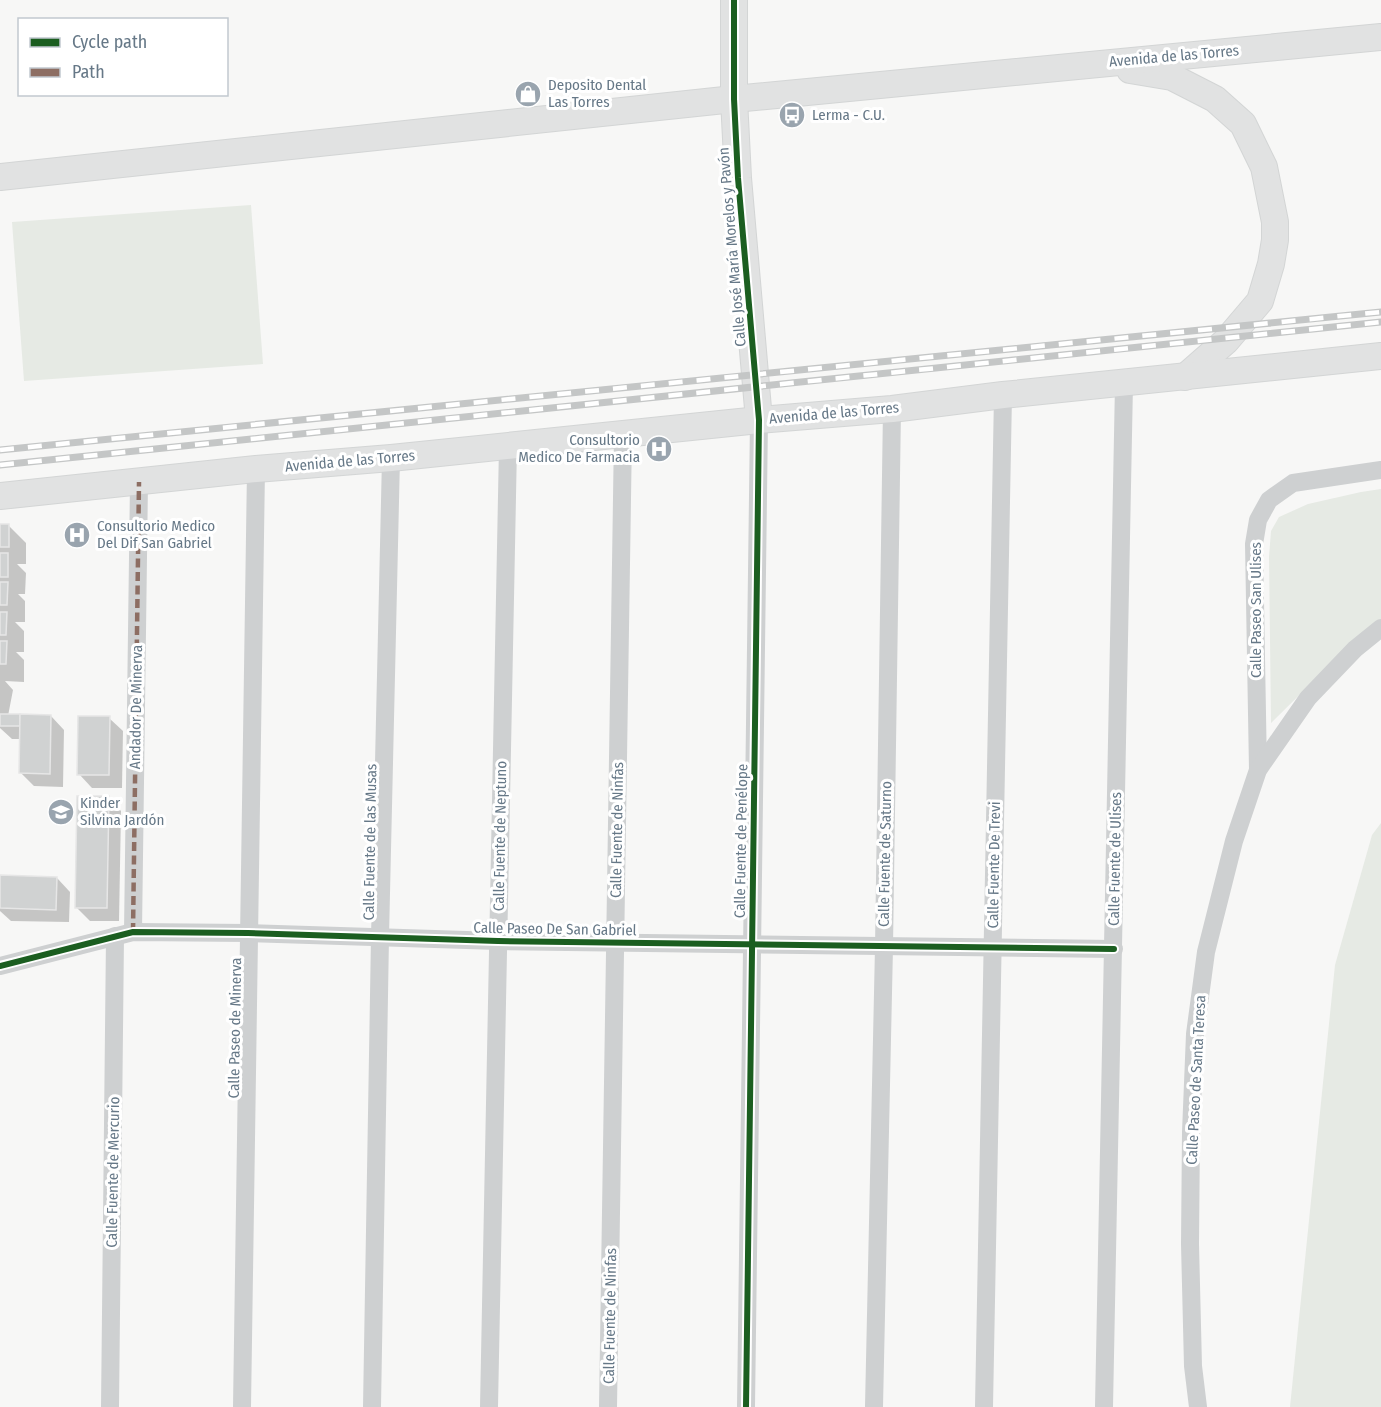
<svg xmlns="http://www.w3.org/2000/svg" width="1381" height="1407" viewBox="0 0 1381 1407" font-family="'Fira Sans Condensed',sans-serif">
  <rect width="100%" height="100%" fill="#f7f7f6"/>
  <!-- green -->
  <g fill="#e6eae4">
    <polygon points="251,205 263,364 24,381 12,222"/>
    <polygon points="1381,489 1381,621 1347,648 1271,723 1269,557 1271,531 1279,517 1308,504 1361,492"/>
    <polygon points="1381,823 1381,1407 1290,1407 1335,965 1372,835"/>
  </g>
  <!-- shadow -->
  <g fill="#0003">
    <polygon points="0,525 8,525 26,543 26,564 17,564 26,573 25,594 18,594 25,601 25,622 15,622 24,631 24,652 16,652 24,660 24,682 5,681 13,690 8,716 51,716 64,730 63,787 34,786 21,773 21,739 12,739 0,728"/>
    <polygon points="109,718 123,731 122,788 92,788 79,774"/>
    <polygon points="108,798 121,811 119,921 90,921 76,907"/>
    <polygon points="0,877 57,878 70,892 69,922 11,921 0,911"/>
  </g>
  <!-- building -->
  <g fill="#d0d2d2" stroke="#e6e6e6" stroke-width="1.5">
    <rect x="0" y="524" width="9" height="23"/>
    <rect x="0" y="553" width="8" height="24"/>
    <polygon points="0,582 8,582 7,605 0,605"/>
    <polygon points="0,612 7,612 6,635 0,635"/>
    <polygon points="0,641 7,641 6,664 0,664"/>
    <rect x="0" y="714" width="20" height="12"/>
    <polygon points="20,714 51,715 50,774 19,773"/>
    <polygon points="78,716 110,716 109,775 77,775"/>
    <polygon points="77,796 109,796 107,908 75,908"/>
    <polygon points="0,875 57,877 56,910 0,908"/>
  </g>
  <g fill="none" stroke-linecap="round" stroke-linejoin="round">
    <defs>
      <g id="secondary">
        <polyline points="734,0 734,99 738,178 759,420"/>
        <polyline points="1130,70 1172,77 1215,99 1243,124 1264,167 1275,222 1275,240 1271,264 1260,301 1226,341 1185,377"/>
        <polyline points="0,177 734,99 1381,37"/>
        <polyline points="0,496 256,469 391,458 759,420 892,409 1003,395 1381,356"/>
      </g>
    </defs>
    <!-- secondary casing -->
    <use href="#secondary" stroke="#d3d5d5" stroke-width="28"/>
    <!-- street -->
    <g stroke="#ced0d1" stroke-width="18">
      <polyline points="1258,770 1254,544 1258,520 1269,500 1293,483 1381,470"/>
      <polyline points="133,932 139,482"/>
      <polyline points="0,966 133,932 248,933 498,941 1114,949"/>
      <polyline points="110,1407 115,936"/>
      <polyline points="242,1407 256,469"/>
      <polyline points="372,1407 380,937 391,458"/>
      <polyline points="489,1407 508,446"/>
      <polyline points="608,1407 623,434"/>
      <polyline points="746,1407 759,420"/>
      <polyline points="874,1407 884,947 892,409"/>
      <polyline points="984,1407 1003,395"/>
      <polyline points="1104,1407 1124,384"/>
      <polyline points="1198,1407 1193,1366 1190,1244 1191,1132 1195,1034 1206,952 1234,841 1258,770 1308,698 1355,649 1381,628"/>
    </g>
    <!-- secondary -->
    <use href="#secondary" stroke="#e1e2e2" stroke-width="26"/>
    <defs>
      <g id="rail">
        <polyline points="0,450 1381,312"/>
        <polyline points="0,465 1381,322"/>
      </g>
    </defs>
    <!-- rail casing -->
    <use href="#rail" stroke="#c4c6c6" stroke-width="7"/>
    <!-- rail -->
    <use href="#rail" stroke="#fff" stroke-width="4.5" stroke-dasharray="14" stroke-linecap="butt"/>
    <!-- quiet -->
    <polyline stroke="#8d6e63" stroke-width="4.5" stroke-dasharray="9 4.5" stroke-linecap="butt" points="133,932 139,482"/>
    <defs>
      <g id="cycleway">
        <polyline points="734,0 734,99 738,178 759,420 746,1407"/>
        <polyline points="0,966 133,932 248,933 498,941 1114,949"/>
      </g>
    </defs>
    <!-- cycleway casing -->
    <use href="#cycleway" stroke="#fff" stroke-width="10"/>
    <!-- cycleway -->
    <use href="#cycleway" stroke="#1b5e20" stroke-width="6"/>
  </g>
  <!-- icons -->
  <defs>
    <symbol id="shop-disc" viewBox="-11 -11 22 22"><circle r="9.5" fill="#99a4ae" stroke="#fff"/><path d="M-5-2.5h2.3a2.7 3.5 0 0 1 5.4 0H5L5.5 6h-11ZM-1.5-2.5h3a1.5 2.3 0 0 0-3 0Z" fill="#fff"/></symbol>
    <symbol id="bus-disc" viewBox="-11 -11 22 22"><circle r="9.5" fill="#99a4ae" stroke="#fff"/><path d="M-5-6H5V4H4V6H2V4H-2V6H-4V4H-5ZM-3.5-4V0h7V-4ZM-3.5 1.2v1.5H-2V1.2ZM2 1.2v1.5H3.5V1.2Z" fill="#fff"/></symbol>
    <symbol id="hospital-disc" viewBox="-11 -11 22 22"><circle r="9.5" fill="#99a4ae" stroke="#fff"/><path d="M-5-5h3v3.5h4V-5h3V5h-3V1.5h-4V5h-3Z" fill="#fff"/></symbol>
    <symbol id="school-disc" viewBox="-11 -11 22 22"><circle r="9.5" fill="#99a4ae" stroke="#fff"/><path d="M0-5L7-2L0 1L-7-2ZM-4 1L0 2.5L4 1V4Q0 6-4 4Z" fill="#fff"/></symbol>
  </defs>
  <g fill-rule="evenodd">
    <use href="#shop-disc" x="513" y="79" width="30" height="30"/>
    <use href="#bus-disc" x="777" y="100" width="30" height="30"/>
    <use href="#hospital-disc" x="644" y="434" width="30" height="30"/>
    <use href="#hospital-disc" x="62" y="520" width="30" height="30"/>
    <use href="#school-disc" x="46" y="797" width="30" height="30"/>
  </g>
  <g text-anchor="middle" dominant-baseline="central" stroke-width="6" stroke-linejoin="round" paint-order="stroke">
    <!-- street labels -->
    <g font-size="15" fill="#667887" stroke="#fff">
      <text transform="translate(1174 56) rotate(-5)">Avenida de las Torres</text>
      <text transform="translate(732 247) rotate(-95)">Calle José María Morelos y Pavón</text>
      <text transform="translate(834 413) rotate(-5)">Avenida de las Torres</text>
      <text transform="translate(350 461) rotate(-5)">Avenida de las Torres</text>
      <text transform="translate(1256 610) rotate(-90)">Calle Paseo San Ulises</text>
      <text transform="translate(136 707) rotate(-89)">Andador De Minerva</text>
      <text transform="translate(617 830) rotate(-89)">Calle Fuente de Ninfas</text>
      <text transform="translate(500 836) rotate(-89)">Calle Fuente de Neptuno</text>
      <text transform="translate(741 841) rotate(-89)">Calle Fuente de Penélope</text>
      <text transform="translate(370 842) rotate(-89)">Calle Fuente de las Musas</text>
      <text transform="translate(885 854) rotate(-89)">Calle Fuente de Saturno</text>
      <text transform="translate(1115 859) rotate(-89)">Calle Fuente de Ulises</text>
      <text transform="translate(994 865) rotate(-89)">Calle Fuente De Trevi</text>
      <text transform="translate(555 929) rotate(1)">Calle Paseo De San Gabriel</text>
      <text transform="translate(235 1028) rotate(-89)">Calle Paseo de Minerva</text>
      <text transform="translate(1196 1080) rotate(-87)">Calle Paseo de Santa Teresa</text>
      <text transform="translate(113 1172) rotate(-89)">Calle Fuente de Mercurio</text>
      <text transform="translate(610 1316) rotate(-89)">Calle Fuente de Ninfas</text>
    </g>
    <!-- poi labels -->
    <g font-size="15" fill="#667887" stroke="#fff" text-anchor="start">
      <text x="548" y="85">Deposito Dental<tspan x="548" dy="17">Las Torres</tspan></text>
      <text x="812" y="115">Lerma - C.U.</text>
      <text x="640" y="440" text-anchor="end">Consultorio<tspan x="640" dy="17">Medico De Farmacia</tspan></text>
      <text x="97" y="526">Consultorio Medico<tspan x="97" dy="17">Del Dif San Gabriel</tspan></text>
      <text x="80" y="803">Kinder<tspan x="80" dy="17">Silvina Jardón</tspan></text>
    </g>
  </g>
  <!-- legend -->
  <rect x="18" y="18" width="210" height="78" fill="#ffffff" stroke="#c2c9cf" stroke-width="1.5"/>
  <rect x="30" y="38" width="30" height="9" fill="#1b5e20" stroke="#c2c9cf" stroke-width="1.5"/>
  <text x="72" y="48" font-size="18" fill="#667887">Cycle path</text>
  <rect x="30" y="68" width="30" height="9" fill="#8d6e63" stroke="#c2c9cf" stroke-width="1.5"/>
  <text x="72" y="78" font-size="18" fill="#667887">Path</text>
</svg>
